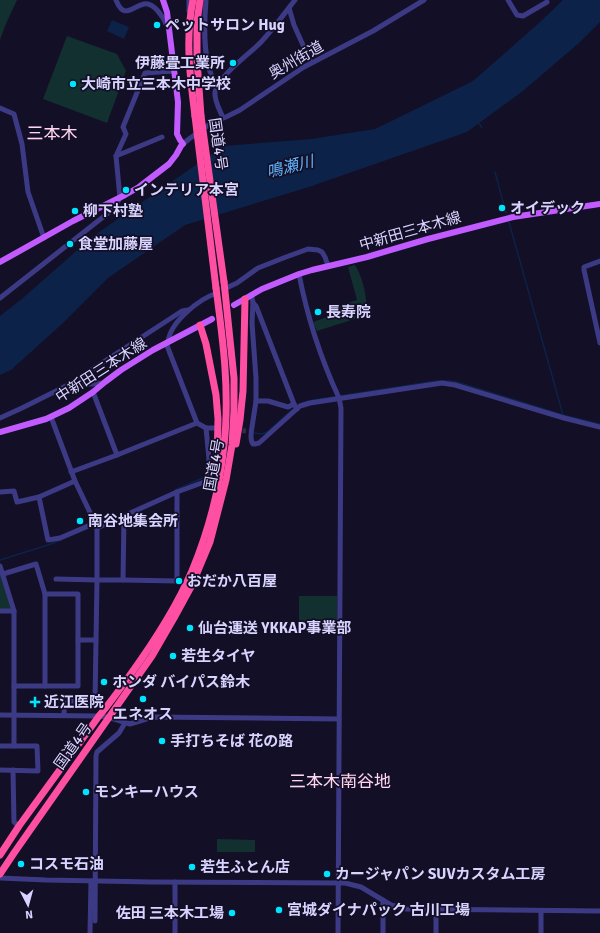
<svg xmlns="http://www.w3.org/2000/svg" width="600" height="933" viewBox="0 0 600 933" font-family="Signika,'Noto Sans JP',sans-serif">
  <rect width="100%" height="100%" fill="#130f26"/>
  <!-- green -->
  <g fill="#12302f">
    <polygon points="0,0 17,0 5,26 0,40"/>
    <polygon points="67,36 117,54 126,71 107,123 43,99"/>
    <path d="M355 265C364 280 367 298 367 315L317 331 313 322 330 316 328 309 357 300 348 267Z"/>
    <polygon points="0,573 11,609 0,609"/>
    <rect x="299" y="596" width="38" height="27"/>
    <polygon points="217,839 255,840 255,852 217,852"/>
  </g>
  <!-- water -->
  <g fill="#0c2248">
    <polygon points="563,0 600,0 600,22 579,43 523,91 467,132 309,187 185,225 108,278 62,324 11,370 0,375 0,316 23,298 92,237 223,146 311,139 375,129 473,81 540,22"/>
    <polygon points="112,20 129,27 124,39 107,31"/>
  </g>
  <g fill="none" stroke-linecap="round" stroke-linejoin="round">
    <!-- stream -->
    <g stroke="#0c2248" stroke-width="1.5">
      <polyline points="479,123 482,128"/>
      <polyline points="495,172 506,213"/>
      <polyline points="509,222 563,415"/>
      <polyline points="302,403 313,400 436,381 450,381 457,382 563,415 600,424"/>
      <polyline points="253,433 262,434 267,432 294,408"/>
      <polyline points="175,490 205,477 206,465"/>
      <polyline points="0,560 51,544 115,517"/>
    </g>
    <!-- minor-tunnel -->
    <polyline stroke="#312d47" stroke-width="5" stroke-dasharray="5 2.5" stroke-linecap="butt" points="235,430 246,431"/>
    <!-- minor -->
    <g stroke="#3d3a85" stroke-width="5">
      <path d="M116 0C124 20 131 7 144 4 154 2 164 18 167 26"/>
      <polyline points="189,0 189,11"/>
      <path d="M206 0C204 25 202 65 217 86"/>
      <polyline points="508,0 517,15 523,16 547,2"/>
      <polyline points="289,8 294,25 311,63"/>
      <polyline points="0,108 14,114 22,144 28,192 44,238"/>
      <path d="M223 118C220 110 214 101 215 92 218 76 251 53 262 41 274 28 284 14 295 0"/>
      <polyline points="183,144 189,139 207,126 219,120 228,116 240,110 304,67 373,31 424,0"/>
      <polyline points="116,156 162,137"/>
      <polyline points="600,261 584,267 584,270 600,343"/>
      <path d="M299 274C307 316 321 359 339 398L341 408 338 933"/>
      <polyline points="224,289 237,283 258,268 286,257 308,249 318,250 322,252 325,257 328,266"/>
      <path d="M251 295 253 302 252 323 256 378V401L252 427C251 432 250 440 253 444H255L259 443 300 406 310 403 442 383 455 385 564 418 600 427"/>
      <polyline points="0,298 112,210 120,198 116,156 126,134 123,127 145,73 174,71"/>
      <polyline points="253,303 256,306 294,404 297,409"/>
      <path d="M168 342C170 322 199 299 217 293"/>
      <polyline points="166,343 197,423"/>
      <polyline points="68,386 103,383"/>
      <polyline points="93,392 117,455 197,423 206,428 209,459 207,481 177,492 97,528 97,580 123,580 124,516"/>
      <polyline points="256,401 268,401 288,407 294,404"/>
      <polyline points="51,417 75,481 96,525"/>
      <polyline points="0,418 22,408 68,385 182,311 188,310"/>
      <polyline points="206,428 214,428"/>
      <polyline points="71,472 117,455"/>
      <polyline points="0,492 14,491 17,502 39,497 48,540 60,538 95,523"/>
      <polyline points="177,492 177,581"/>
      <polyline points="39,497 75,481"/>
      <polyline points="0,566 14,611 14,746"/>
      <polyline points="3,574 36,564 45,594 78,594 78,640 96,640"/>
      <path d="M56 579 97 580 95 701H71C63 703 64 709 64 715"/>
      <polyline points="123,580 177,581 186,584"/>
      <polyline points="0,611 14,611"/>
      <polyline points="14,686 78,686 78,640"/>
      <polyline points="45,686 45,594"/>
      <polyline points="0,715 99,716 108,717 130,724 153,717 339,719"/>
      <polyline points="0,746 37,746 38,771 0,770"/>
      <polyline points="13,770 14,822 19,826"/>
      <polyline points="0,878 46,880 152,882 338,883 345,883 361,887 391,905 406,909 600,911"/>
      <polyline points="383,900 383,933"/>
      <polyline points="95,921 96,756 97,752 119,733 125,723"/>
      <polyline points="90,933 91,881"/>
      <polyline points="175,933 175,882"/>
      <polyline points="436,933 436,910"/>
      <polyline points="541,933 541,911"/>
    </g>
    <!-- major -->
    <g stroke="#c25bff" stroke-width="6">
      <polyline points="0,262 73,221 125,195 139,187 169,164 176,155 181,146 183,144 180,140 177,134 178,102 167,12 163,0"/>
      <polyline points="234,305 262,289 299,274 312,270 367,257 428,239 513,217 600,204"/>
      <polyline points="0,432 46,419 69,408 93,392 105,382 121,370 153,350 212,319"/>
    </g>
    <!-- highway -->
    <g stroke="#ff4fa3" stroke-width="7">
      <path d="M193 0C185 39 190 77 195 116"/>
      <polyline points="200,0 197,22 197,60 201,116"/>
      <polyline points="200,325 206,344 216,395 218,419 217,467"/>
      <polyline points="236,444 240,420 243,391 245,299"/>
      <path d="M0 855 19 826 99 716C110 703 120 689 130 675 154 642 176 608 192 571 208 532 220 487 224 445 230 393 223 340 216 288"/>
      <polyline points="0,874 14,853 152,656 174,618 192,585 210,542 226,480 232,445 234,411 234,378 224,282"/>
    </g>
    <!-- highway-bridge -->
    <g stroke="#ff4fa3" stroke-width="7">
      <polyline points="195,116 216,288"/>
      <polyline points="201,116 224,282"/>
    </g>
  </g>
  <!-- markers -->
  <g fill="#00e5ff" stroke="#130f26" stroke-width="1.5">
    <circle cx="157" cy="25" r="4"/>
    <circle cx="233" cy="63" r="4"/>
    <circle cx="73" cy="84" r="4"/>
    <circle cx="126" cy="190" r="4"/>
    <circle cx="502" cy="208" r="4"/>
    <circle cx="75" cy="211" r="4"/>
    <circle cx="70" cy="244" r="4"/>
    <circle cx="318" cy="312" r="4"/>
    <circle cx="80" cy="521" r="4"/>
    <circle cx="179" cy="581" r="4"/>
    <circle cx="190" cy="628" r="4"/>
    <circle cx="173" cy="656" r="4"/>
    <circle cx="104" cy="682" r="4"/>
    <circle cx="143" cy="699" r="4"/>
    <path d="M33 696h4v4h4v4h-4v4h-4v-4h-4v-4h4z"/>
    <circle cx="162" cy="741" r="4"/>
    <circle cx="86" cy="792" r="4"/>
    <circle cx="21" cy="864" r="4"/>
    <circle cx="192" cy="867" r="4"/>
    <circle cx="327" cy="874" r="4"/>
    <circle cx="279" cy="910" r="4"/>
    <circle cx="232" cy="913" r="4"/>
  </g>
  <g text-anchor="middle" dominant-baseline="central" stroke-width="3.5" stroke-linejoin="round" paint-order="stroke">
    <!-- poi labels -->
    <g font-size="15" font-weight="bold" fill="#d9d4ff" stroke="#130f26" text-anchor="start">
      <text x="165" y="25">ペットサロン Hug</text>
      <text x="225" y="63" text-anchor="end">伊藤畳工業所</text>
      <text x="81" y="84">大崎市立三本木中学校</text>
      <text x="134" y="190">インテリア本宮</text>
      <text x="510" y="208">オイデック</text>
      <text x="83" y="211">柳下村塾</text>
      <text x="78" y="244">食堂加藤屋</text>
      <text x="326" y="312">長寿院</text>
      <text x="88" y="521">南谷地集会所</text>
      <text x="187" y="581">おだか八百屋</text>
      <text x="198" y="628">仙台運送 YKKAP事業部</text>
      <text x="181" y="656">若生タイヤ</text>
      <text x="112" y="682">ホンダ バイパス鈴木</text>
      <text x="44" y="702">近江医院</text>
      <text x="143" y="714" text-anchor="middle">エネオス</text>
      <text x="170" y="741">手打ちそば 花の路</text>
      <text x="94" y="792">モンキーハウス</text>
      <text x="29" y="864">コスモ石油</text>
      <text x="200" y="867">若生ふとん店</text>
      <text x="335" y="874">カージャパン SUVカスタム工房</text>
      <text x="287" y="910">宮城ダイナパック 古川工場</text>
      <text x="224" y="913" text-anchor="end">佐田 三本木工場</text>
    </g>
    <!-- street labels -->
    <g font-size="15" fill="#d9d4ff" stroke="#130f26">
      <text transform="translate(296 60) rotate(-30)">奥州街道</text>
      <text transform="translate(218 144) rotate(82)">国道4号</text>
      <text transform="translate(410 231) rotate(-16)">中新田三本木線</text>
      <text transform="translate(101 370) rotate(-33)">中新田三本木線</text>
      <text transform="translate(214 465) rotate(-80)">国道4号</text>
      <text transform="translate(73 746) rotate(-55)">国道4号</text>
    </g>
    <!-- water labels -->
    <g font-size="16" font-style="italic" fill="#62b6ff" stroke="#130f26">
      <text transform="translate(290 167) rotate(-14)">鳴瀬川</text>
    </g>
    <!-- quarter labels -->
    <g font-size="17" fill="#ffd6f0" stroke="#130f26">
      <text x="52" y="133">三本木</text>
      <text x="340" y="781">三本木南谷地</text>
    </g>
  </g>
  <!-- north arrow -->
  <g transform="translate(28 905) rotate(174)" stroke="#130f26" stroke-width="3" paint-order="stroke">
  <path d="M0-3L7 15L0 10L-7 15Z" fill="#d9d4ff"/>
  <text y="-6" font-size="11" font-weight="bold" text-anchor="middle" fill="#d9d4ff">N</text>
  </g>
</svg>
